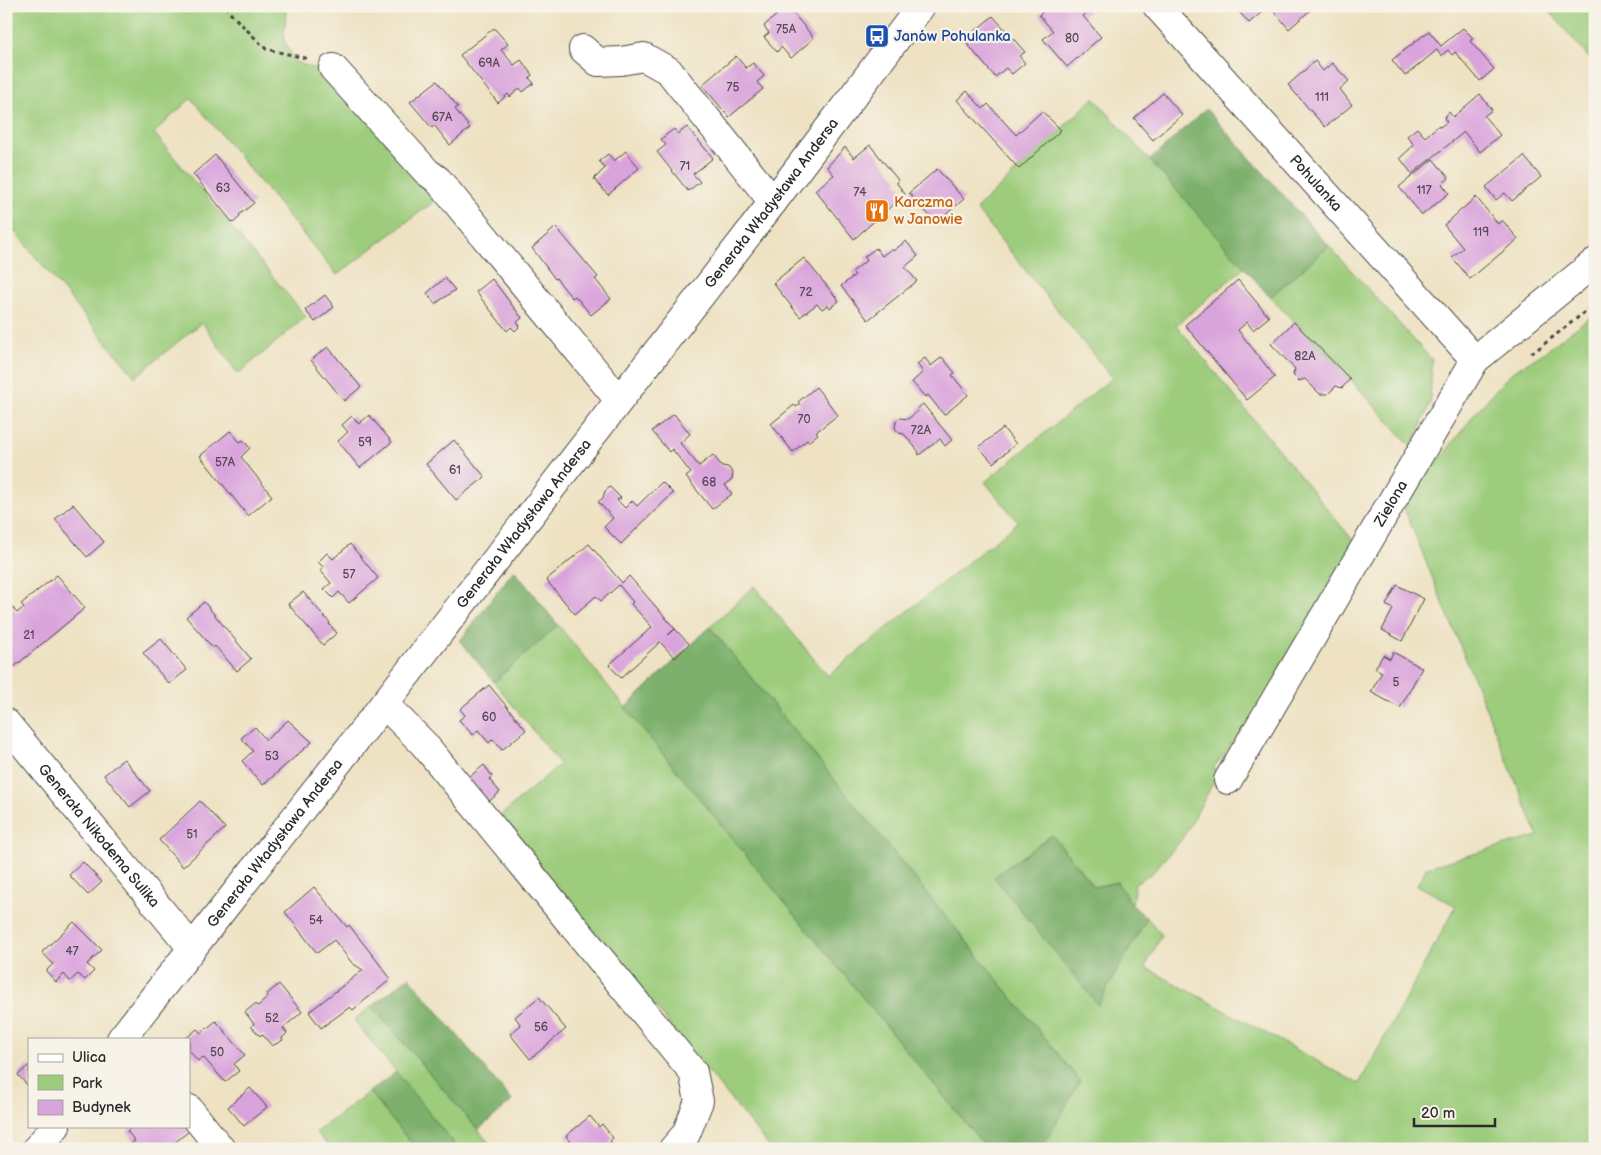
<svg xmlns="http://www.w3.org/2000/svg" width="1601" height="1155" viewBox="0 0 1601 1155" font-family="'Balsamiq Sans',sans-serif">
  <rect width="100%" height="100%" fill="#f7f3e8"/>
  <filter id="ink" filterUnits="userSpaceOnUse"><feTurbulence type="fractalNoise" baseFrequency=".02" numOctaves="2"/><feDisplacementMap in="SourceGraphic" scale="10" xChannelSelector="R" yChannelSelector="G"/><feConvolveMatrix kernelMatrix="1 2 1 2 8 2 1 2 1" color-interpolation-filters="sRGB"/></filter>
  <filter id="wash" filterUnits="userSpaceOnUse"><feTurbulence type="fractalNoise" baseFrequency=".0096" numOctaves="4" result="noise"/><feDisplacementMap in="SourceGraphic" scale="20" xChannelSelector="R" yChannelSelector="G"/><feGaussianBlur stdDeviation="1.12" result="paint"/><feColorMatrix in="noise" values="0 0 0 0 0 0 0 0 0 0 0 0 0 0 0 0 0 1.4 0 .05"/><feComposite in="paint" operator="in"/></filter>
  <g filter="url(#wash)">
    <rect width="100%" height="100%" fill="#eee2c3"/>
    <!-- green -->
    <g fill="#9ccc7c" stroke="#647c54">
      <polygon points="6,6 282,6 286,11 284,40 295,62 332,74 441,196 337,275 191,98 154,133 306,317 238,374 202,322 135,377 6,221"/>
      <polygon points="1545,6 1595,6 1595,65"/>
      <polygon points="1094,98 1245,267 1176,325 1356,544 1259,709 1214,767 1217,776 1183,838 1151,874 1135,883 1132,905 1117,882 1094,887 1052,835 994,877 1098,1004 1147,918 1162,935 1145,967 1359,1084 1456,906 1417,885 1427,867 1538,836 1404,508 1437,446 1441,458 1477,411 1511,373 1542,354 1595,313 1595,1149 1041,1149 1080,1081 710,627 754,586 828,676 1018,522 985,482 1112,378 976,209"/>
      <polygon points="1329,246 1432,360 1430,404 1412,447 1350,379 1270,297"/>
      <polygon points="558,625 987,1149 771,1149 500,816 560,764 494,682"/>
      <polygon points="372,1006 478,1130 494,1149 458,1149 354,1020"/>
      <polygon points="369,1092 416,1149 330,1149 316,1132"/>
    </g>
    <!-- forest -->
    <g fill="#7db06c" stroke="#546e4c">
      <polygon points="1206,109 1329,246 1270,297 1150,160"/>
      <polygon points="514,570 558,625 494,682 460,641"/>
      <polygon points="710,627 1080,1081 1041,1149 987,1149 625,708"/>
      <polygon points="1052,835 1094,887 1117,882 1132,905 1147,918 1098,1005 994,877"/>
      <polygon points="409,977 512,1101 478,1130 372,1006"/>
      <polygon points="396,1072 458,1149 416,1149 369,1092"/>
    </g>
    <g id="blocks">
      <!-- building -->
      <g fill="#d9a3dc">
        <polygon points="787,6 814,38 791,58 781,47 777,52 764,37 769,33 764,26"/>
        <polygon points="1049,6 1085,6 1089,11 1083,16 1101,37 1067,67 1043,39 1053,31 1039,15"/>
        <polygon points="1234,6 1269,6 1249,23"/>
        <polygon points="1270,6 1315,6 1289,29"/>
        <polygon points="993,16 1025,52 1019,56 1025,63 1012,74 1006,68 995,77 964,40"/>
        <polygon points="494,28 508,44 501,50 514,65 521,60 532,75 529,78 534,83 523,92 520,88 510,97 508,94 498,103 460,55"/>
        <polygon points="1463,28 1473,38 1470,41 1494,69 1480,81 1455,52 1452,55 1448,50 1441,56 1437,50 1405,76 1392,60 1429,31 1441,46"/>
        <polygon points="736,56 746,68 753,63 764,76 757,82 763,89 729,117 702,85"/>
        <polygon points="1315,61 1323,71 1332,63 1349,81 1340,89 1352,105 1325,127 1288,85"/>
        <polygon points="437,81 458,107 455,109 470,128 450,145 434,125 432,128 410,102"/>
        <polygon points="967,91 983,109 988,104 1016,135 1042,111 1061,130 1019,169 957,100"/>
        <polygon points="1163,93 1182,115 1153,140 1134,118"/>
        <polygon points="1480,94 1492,110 1484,116 1500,135 1480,152 1464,132 1412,174 1400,158 1414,145 1407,136 1417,128 1425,137 1439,125 1440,127 1447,122 1444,118 1449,112 1453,117"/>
        <polygon points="687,127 713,158 693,174 700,182 688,191 657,152 666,145 661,139 674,129 678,134"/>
        <polygon points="870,145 898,180 896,182 905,194 854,239 815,190 834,175 827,167 845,147 854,158"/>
        <polygon points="626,151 639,168 608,195 594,179 605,168 599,161 608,154 614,161"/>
        <polygon points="215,155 254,203 239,215 240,217 233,223 193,174"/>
        <polygon points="1524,156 1541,177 1512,201 1505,193 1496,200 1486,187"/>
        <polygon points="1433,159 1449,178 1442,184 1449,193 1422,215 1399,187"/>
        <polygon points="937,169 964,199 936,223 909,193"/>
        <polygon points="1476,197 1498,224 1502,220 1518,239 1470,279 1452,257 1463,248 1444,225"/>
        <polygon points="556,227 598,277 595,279 611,299 591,315 575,296 572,298 556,278 555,279 532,248"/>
        <polygon points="906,241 918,256 905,267 917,281 868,320 841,286 855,275 852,272 867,260 864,257 876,248 882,256 891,249 893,251"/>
        <polygon points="804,258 839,301 830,308 828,305 822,309 817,304 800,317 773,283"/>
        <polygon points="445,278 455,290 435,304 427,293"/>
        <polygon points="492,279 522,318 517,322 520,326 515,331 511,327 507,331 476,292"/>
        <polygon points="1238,280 1269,317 1253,330 1247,322 1238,330 1275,377 1247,400 1185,325"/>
        <polygon points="325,295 334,307 315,322 305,310"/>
        <polygon points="1294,322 1350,379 1342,388 1336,386 1328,394 1320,394 1305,379 1299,381 1293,375 1295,369 1271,344"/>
        <polygon points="328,347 361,387 344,401 311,360"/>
        <polygon points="942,357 955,373 952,375 968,395 944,415 928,395 925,397 912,382 923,372 917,364 925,358 931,366"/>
        <polygon points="816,387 838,415 816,432 818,434 808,442 807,440 793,452 771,424 794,405 796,407 800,404 798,402"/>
        <polygon points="923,404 952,440 945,446 940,439 919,455 918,453 919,452 904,434 899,433 895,428 896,421 900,418 908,419 918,411 917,409"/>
        <polygon points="674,414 690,434 680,443 699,466 713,455 722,466 728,467 733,473 732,479 725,485 732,494 712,509 686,477 691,473 672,449 669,452 652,431"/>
        <polygon points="369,415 392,442 360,468 338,441 348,432 342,425 352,416 359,424"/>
        <polygon points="1003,428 1016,444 993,463 979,447"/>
        <polygon points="230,431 240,442 243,440 250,448 241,457 272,496 248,516 200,456"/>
        <polygon points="454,440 485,477 456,500 426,464"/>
        <polygon points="662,482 673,493 621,544 604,527 613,518 598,502 603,498 605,491 610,487 621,498 617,500 625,508 632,501 637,506"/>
        <polygon points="73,504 104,542 87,557 55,519"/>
        <polygon points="350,544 378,578 349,603 339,592 333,598 324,589 331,583 320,570 323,567 318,562 327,553 333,559"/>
        <polygon points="589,544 622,583 629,576 664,616 675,629 668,635 675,629 689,644 675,658 660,642 621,678 609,665 652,627 631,604 633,602 619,585 601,601 596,596 575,614 546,580"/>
        <polygon points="57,575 85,608 14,667 6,657 6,600 17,613 24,607 21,604"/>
        <polygon points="1397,585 1424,599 1402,641 1382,630 1393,609 1386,605"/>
        <polygon points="303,592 330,623 329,624 337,633 323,645 288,604"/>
        <polygon points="204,602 251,659 237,671 215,646 213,648 186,617"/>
        <polygon points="161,639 187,670 169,684 143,653"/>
        <polygon points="1393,652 1422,668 1400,708 1371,692 1382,672 1375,668 1383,655 1390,659"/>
        <polygon points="489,685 526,730 502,750 493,739 489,743 478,730 473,735 459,720 465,715 460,709"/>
        <polygon points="288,720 312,742 263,785 242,761 253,751 241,738 255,727 266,740"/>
        <polygon points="124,759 150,791 130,807 104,775"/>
        <polygon points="484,765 492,776 489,779 500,792 487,803 468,778"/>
        <polygon points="200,801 225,828 183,867 159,840"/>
        <polygon points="83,862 102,882 88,895 69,875"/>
        <polygon points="314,887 347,927 349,925 391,979 353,1010 350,1007 321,1028 309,1012 363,970 352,963 334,940 317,953 285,912"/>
        <polygon points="74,922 102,950 87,964 94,971 85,980 78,974 70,981 64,974 56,982 46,971 53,964 42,952"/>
        <polygon points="279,984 302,1012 283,1028 287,1033 282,1038 283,1040 272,1046 262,1034 260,1036 251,1026 254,1024 245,1012 255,1004 258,1006 268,997 266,995"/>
        <polygon points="539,997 566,1029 530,1059 510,1034 521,1025 515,1017"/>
        <polygon points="216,1021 245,1055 234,1064 239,1071 225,1082 203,1057 198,1061 189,1050 189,1039 185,1039 197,1029 201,1033"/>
        <polygon points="29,1065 29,1087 18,1075"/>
        <polygon points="250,1088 267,1107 244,1126 228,1107"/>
        <polygon points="590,1116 599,1127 602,1124 613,1138 610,1141 616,1149 577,1149 566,1136"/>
        <polygon points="133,1126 185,1126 189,1131 167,1149 152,1149 151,1147 149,1149 136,1149 131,1143 135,1141 127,1131"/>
      </g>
    </g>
  </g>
  <g filter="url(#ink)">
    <use href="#blocks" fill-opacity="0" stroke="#484642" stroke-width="1"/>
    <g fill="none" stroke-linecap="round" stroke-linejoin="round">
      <defs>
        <g id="minor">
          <path id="s1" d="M1157 6 1475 360"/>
          <polyline points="583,49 598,62 621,61 644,57 669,71 773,202"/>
          <polyline points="333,68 427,172 438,180 619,400"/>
          <polyline points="384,704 423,743 693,1072 699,1101 686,1134 673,1149"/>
          <path id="s2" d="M6 723 192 948"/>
          <path id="s3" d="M1228 780 1475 360 1595 262"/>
          <path id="s4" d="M121 1039 384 704 773 202 921 6"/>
          <polyline points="189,1109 221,1149"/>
          <polyline points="36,1149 56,1126"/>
        </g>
      </defs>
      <!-- minor casing -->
      <use href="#minor" stroke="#484642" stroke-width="30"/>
      <!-- path -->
      <g stroke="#484642" stroke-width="3" stroke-dasharray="4 4" stroke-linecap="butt">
        <polyline points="226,6 229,12 266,49 309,59"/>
        <polyline points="1531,353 1539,348 1595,304"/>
      </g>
      <!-- minor -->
      <use href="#minor" stroke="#fff" stroke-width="28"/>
    </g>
  </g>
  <!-- icons -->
  <defs>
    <symbol id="bus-square" viewBox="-11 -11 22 22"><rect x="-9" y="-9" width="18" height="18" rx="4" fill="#1a4fb4" stroke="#f7f3e8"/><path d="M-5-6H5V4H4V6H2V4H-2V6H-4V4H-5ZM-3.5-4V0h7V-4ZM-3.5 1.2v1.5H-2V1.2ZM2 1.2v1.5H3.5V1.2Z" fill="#fff"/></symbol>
    <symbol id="restaurant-square" viewBox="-11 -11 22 22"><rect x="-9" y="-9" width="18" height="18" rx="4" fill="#e8710a" stroke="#f7f3e8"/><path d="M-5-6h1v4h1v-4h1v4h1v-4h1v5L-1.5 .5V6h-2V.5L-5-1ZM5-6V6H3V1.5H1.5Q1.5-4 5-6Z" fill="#fff"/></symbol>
  </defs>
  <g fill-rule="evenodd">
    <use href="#bus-square" x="863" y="22" width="28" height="28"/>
    <use href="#restaurant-square" x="863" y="197" width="28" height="28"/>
  </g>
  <g text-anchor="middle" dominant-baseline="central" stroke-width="4.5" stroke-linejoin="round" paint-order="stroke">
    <!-- number labels -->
    <g font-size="12" fill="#564957">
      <text x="786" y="29">75A</text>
      <text x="1072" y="38">80</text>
      <text x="489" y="63">69A</text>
      <text x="733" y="87">75</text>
      <text x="1322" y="97">111</text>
      <text x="442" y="117">67A</text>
      <text x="685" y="166">71</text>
      <text x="223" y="188">63</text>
      <text x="1424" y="190">117</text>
      <text x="860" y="192">74</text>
      <text x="1481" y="232">119</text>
      <text x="806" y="292">72</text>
      <text x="1305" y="356">82A</text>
      <text x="804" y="419">70</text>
      <text x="921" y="430">72A</text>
      <text x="365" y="442">59</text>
      <text x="225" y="462">57A</text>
      <text x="455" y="470">61</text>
      <text x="709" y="482">68</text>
      <text x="349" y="574">57</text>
      <text x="29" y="635">21</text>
      <text x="1396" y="682">5</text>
      <text x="489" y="717">60</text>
      <text x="272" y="756">53</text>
      <text x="192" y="834">51</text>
      <text x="316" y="920">54</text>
      <text x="72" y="951">47</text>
      <text x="272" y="1018">52</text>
      <text x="541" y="1027">56</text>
      <text x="217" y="1052">50</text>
    </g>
    <!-- transit labels -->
    <g font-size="15" fill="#164399" stroke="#f7f3e8" text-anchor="start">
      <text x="894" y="36">Janów Pohulanka</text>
    </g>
    <!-- street labels -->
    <g font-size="15" fill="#2b2b2b" stroke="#f7f3e8">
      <text stroke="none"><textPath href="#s1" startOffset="238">Pohulanka</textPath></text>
      <text stroke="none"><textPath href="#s4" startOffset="1059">Generała Władysława Andersa</textPath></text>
      <text stroke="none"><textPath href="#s3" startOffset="321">Zielona</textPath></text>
      <text stroke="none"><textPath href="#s4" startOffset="654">Generała Władysława Andersa</textPath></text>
      <text stroke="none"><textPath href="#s2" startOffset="146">Generała Nikodema Sulika</textPath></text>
      <text stroke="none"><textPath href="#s4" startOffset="249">Generała Władysława Andersa</textPath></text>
    </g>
    <!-- food labels -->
    <g font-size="15" fill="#c56008" stroke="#f7f3e8" text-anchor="start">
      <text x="894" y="202">Karczma<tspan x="894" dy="17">w Janowie</tspan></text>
    </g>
  </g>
  <!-- margin -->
  <rect width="1601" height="1155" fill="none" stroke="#f7f3e8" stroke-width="25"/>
  <!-- legend -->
  <rect x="28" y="1038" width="162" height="90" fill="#f7f3e8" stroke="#a5a39c"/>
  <rect x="38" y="1054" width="25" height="8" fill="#ffffff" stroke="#a5a39c"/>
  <text x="72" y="1062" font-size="15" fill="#2b2b2b">Ulica</text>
  <rect x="38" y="1075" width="25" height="15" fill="#9ccc7c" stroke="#a5a39c"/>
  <text x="72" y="1088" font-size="15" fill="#2b2b2b">Park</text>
  <rect x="38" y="1100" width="25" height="15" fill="#d9a3dc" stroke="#a5a39c"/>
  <text x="72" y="1112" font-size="15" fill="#2b2b2b">Budynek</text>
  <!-- scale -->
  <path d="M1414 1118v8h81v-8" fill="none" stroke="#2b2b2b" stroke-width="2.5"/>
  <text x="1421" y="1118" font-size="15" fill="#2b2b2b" stroke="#f7f3e8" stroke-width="4" paint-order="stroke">20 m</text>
</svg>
